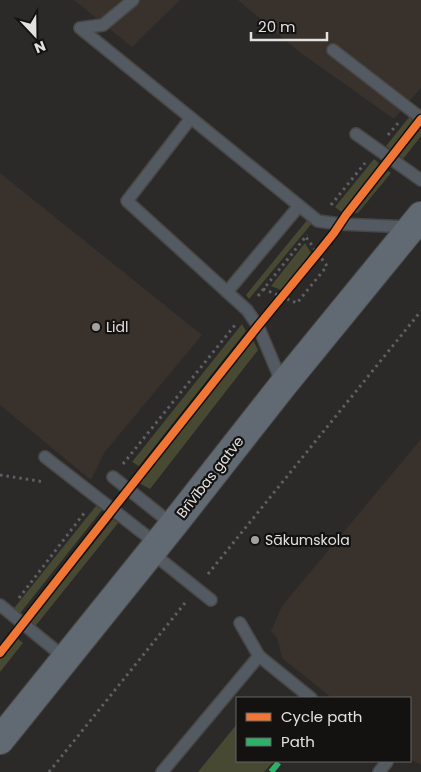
<svg xmlns="http://www.w3.org/2000/svg" width="421" height="772" viewBox="0 0 421 772" font-family="Poppins,sans-serif">
  <rect width="100%" height="100%" fill="#2b2a29"/>
  <!-- built -->
  <g fill="#38312c">
    <polygon points="74,0 180,0 132,47"/>
    <polygon points="238,0 421,0 421,88 394,119 298,51"/>
    <polygon points="0,173 202,335 104,453 91,480 0,405"/>
    <polygon points="421,439 421,765 410,759 410,698 332,698 282,658 277,638 271,631 282,606"/>
  </g>
  <!-- green -->
  <g fill="#484933">
    <polygon points="410,116 415,121 391,150 386,146"/>
    <polygon points="421,128 421,136 403,159 399,155"/>
    <polygon points="374,159 381,165 343,213 335,207"/>
    <polygon points="387,170 391,173 358,213 349,214"/>
    <polygon points="308,219 313,222 249,299 246,295"/>
    <polygon points="305,243 311,253 281,290 271,286"/>
    <polygon points="242,324 246,331 139,466 132,462"/>
    <polygon points="253,340 258,350 150,489 139,483"/>
    <polygon points="96,506 102,510 17,617 11,612"/>
    <polygon points="113,519 118,523 33,629 28,625"/>
    <polygon points="17,638 23,643 0,672 0,659"/>
    <polygon points="237,724 237,761 274,761 264,772 198,772"/>
  </g>
  <g fill="none" stroke-linecap="round" stroke-linejoin="round">
    <defs>
      <g id="lane">
        <polyline points="133,0 103,25 80,28 191,118"/>
        <polyline points="333,50 421,118"/>
        <polyline points="356,134 421,180"/>
        <polyline points="227,292 299,206"/>
        <polyline points="282,383 258,326 247,310 127,201 191,118 318,221 340,224 410,227"/>
        <polyline points="45,457 157,544"/>
        <polyline points="113,477 173,525"/>
        <polyline points="151,552 211,600"/>
        <polyline points="0,605 65,658"/>
        <polyline points="240,623 259,656"/>
        <polyline points="162,772 259,656 311,698"/>
        <polyline points="379,772 387,762 386,761"/>
      </g>
      <polyline id="highway" points="0,740 173,525 283,385 421,216"/>
    </defs>
    <!-- lane casing -->
    <use href="#lane" stroke="#484746" stroke-width="14"/>
    <!-- highway casing -->
    <use href="#highway" stroke="#484746" stroke-width="30"/>
    <!-- path -->
    <g stroke="#5e6064" stroke-width="3" stroke-dasharray="2.5 4" stroke-linecap="butt">
      <polyline points="388,135 399,122"/>
      <polyline points="331,205 365,163"/>
      <polyline points="263,289 297,303 327,266 306,237"/>
      <polyline points="258,296 307,235"/>
      <polyline points="123,464 235,325"/>
      <polyline points="0,475 45,482"/>
      <polyline points="208,574 421,311"/>
      <polyline points="19,598 85,512"/>
      <polyline points="49,772 185,603"/>
    </g>
    <!-- lane -->
    <use href="#lane" stroke="#545a61" stroke-width="11"/>
    <!-- highway -->
    <use href="#highway" stroke="#616972" stroke-width="28"/>
    <!-- quiet -->
    <polyline stroke="#2db169" stroke-width="6" stroke-dasharray="12 6" stroke-linecap="butt" points="271,772 280,761"/>
    <defs>
      <polyline id="cycleway" points="0,653 113,509 258,326 318,253 334,233 346,215 421,119"/>
    </defs>
    <!-- cycleway casing -->
    <use href="#cycleway" stroke="#131211" stroke-width="11"/>
    <!-- cycleway -->
    <use href="#cycleway" stroke="#f07635" stroke-width="8"/>
  </g>
  <!-- markers -->
  <g fill="#a3a1a0" stroke="#131211" stroke-width="2">
    <circle cx="96" cy="327" r="5"/>
    <circle cx="255" cy="540" r="5"/>
  </g>
  <g text-anchor="middle" dominant-baseline="central" stroke-width="4.5" stroke-linejoin="round" paint-order="stroke">
    <!-- poi labels -->
    <g font-size="14" fill="#e3e1e0" stroke="#131211" text-anchor="start">
      <text x="106" y="327">Lidl</text>
      <text x="265" y="540">Sākumskola</text>
    </g>
    <!-- street labels -->
    <g font-size="14" fill="#e3e1e0" stroke="#131211">
      <text transform="translate(210 477) rotate(-52)">Brīvības gatve</text>
    </g>
  </g>
  <!-- legend -->
  <rect x="236" y="697" width="175" height="65" fill="#131211" stroke="#666564"/>
  <rect x="246" y="713" width="25" height="8" fill="#f07635" stroke="#666564"/>
  <text x="281" y="722" font-size="15" fill="#e3e1e0">Cycle path</text>
  <rect x="246" y="738" width="25" height="8" fill="#2db169" stroke="#666564"/>
  <text x="281" y="747" font-size="15" fill="#e3e1e0">Path</text>
  <!-- north arrow -->
  <g transform="translate(35 35) rotate(158)" stroke="#131211" stroke-width="4" paint-order="stroke">
  <path d="M0-4L9 19L0 12L-9 19Z" fill="#e3e1e0"/>
  <text y="-8" font-size="14" font-weight="bold" text-anchor="middle" fill="#e3e1e0">N</text>
  </g>
  <!-- scale -->
  <path d="M251 32v8h76v-8" fill="none" stroke="#e3e1e0" stroke-width="2.5"/>
  <text x="258" y="32" font-size="15" fill="#e3e1e0" stroke="#131211" stroke-width="4" paint-order="stroke">20 m</text>
</svg>
